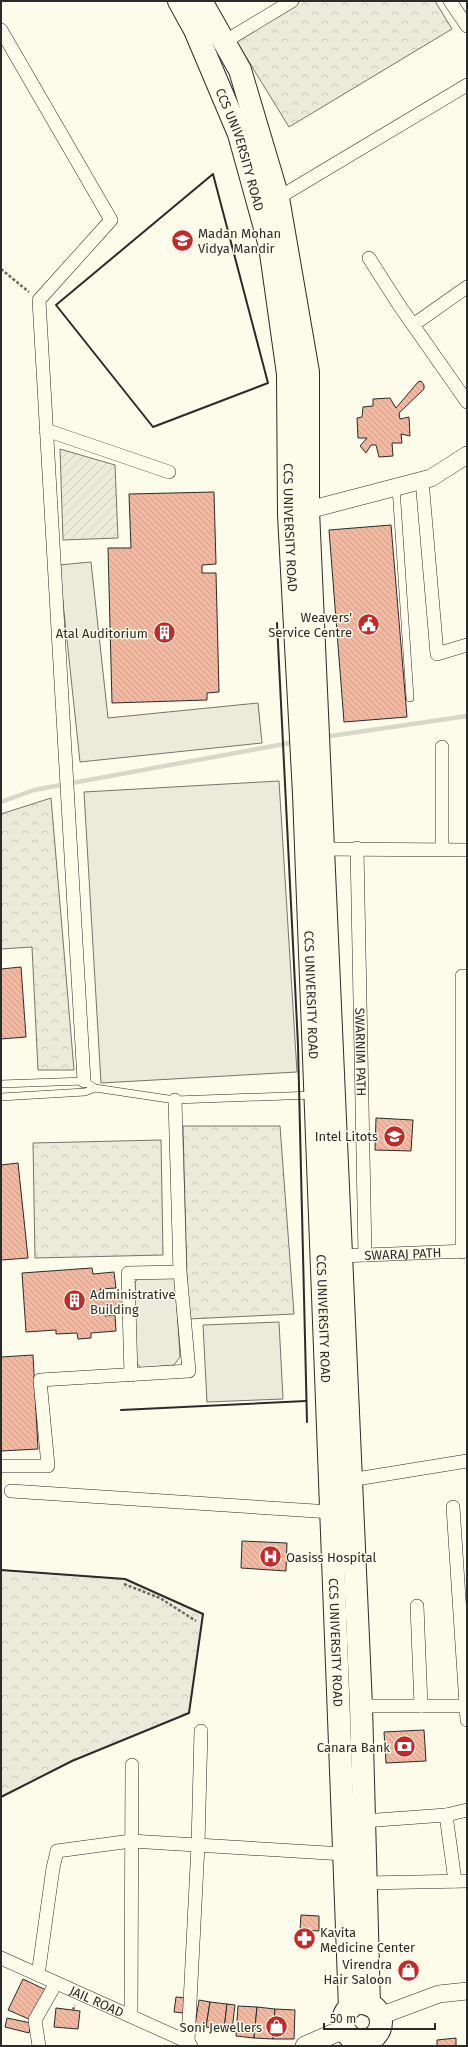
<svg xmlns="http://www.w3.org/2000/svg" width="468" height="2047" viewBox="0 0 468 2047" font-family="'Fira Sans',sans-serif">
  <defs>
    <pattern id="forest-crowns" width="20" height="18" patternUnits="userSpaceOnUse"><rect width="20" height="18" fill="#ecebdb"/><path d="M2 6a3 3 0 1 1 6 0M12 15a3 3 0 1 1 6 0" fill="none" stroke="#cbcabc"/></pattern>
    <pattern id="garden-furrows" width="10" height="10" patternUnits="userSpaceOnUse"><rect width="10" height="10" fill="#ecebdb"/><path d="M-1 1l2-2M0 10L10 0M9 11l2-2" fill="none" stroke="#cbcabc"/></pattern>
    <pattern id="building-back-hatch" width="6" height="6" patternUnits="userSpaceOnUse"><rect width="6" height="6" fill="#f2b8a0"/><path d="M-1 5l2 2M0 0l6 6M5-1l2 2" fill="none" stroke="#d09e8a"/></pattern>
  </defs>
  <rect width="100%" height="100%" fill="#fdfbea"/>
  <!-- grass -->
  <g fill="#ecebdb" stroke="#74746e">
    <polygon points="91,562 108,718 258,703 262,743 80,762 59,565"/>
    <polygon points="279,781 297,1072 101,1083 84,792"/>
    <polygon points="175,1275 180,1357 174,1365 141,1368 135,1361 135,1282 138,1279"/>
  </g>
  <!-- forest -->
  <g fill="url(#forest-crowns)" stroke="#74746e">
    <polygon points="299,1 435,1 452,29 289,127 235,39"/>
    <polygon points="51,798 74,1070 38,1070 32,947 1,949 1,814"/>
    <polygon points="183,1126 280,1126 294,1314 188,1319"/>
    <polygon points="161,1140 163,1255 35,1258 33,1143"/>
    <polygon points="1,1570 125,1579 203,1614 189,1713 72,1761 1,1797"/>
  </g>
  <!-- garden -->
  <polygon fill="url(#garden-furrows)" stroke="#74746e" points="60,449 115,465 118,538 63,540"/>
  <!-- parking -->
  <polygon fill="#eceadb" stroke="#74746e" points="279,1322 283,1399 207,1402 203,1325"/>
  <g fill="none" stroke-linecap="round" stroke-linejoin="round">
    <!-- stream -->
    <g stroke="#d8d7c9" stroke-width="4.5">
      <polyline points="324,737 467,716"/>
      <polyline points="1,802 34,790 295,742"/>
    </g>
  </g>
  <!-- building -->
  <g fill="url(#building-back-hatch)" stroke="#2b2b2b">
    <polygon points="421,381 424,385 424,389 399,413 400,419 409,417 410,436 401,434 402,443 392,443 393,456 379,457 376,445 371,445 366,453 360,446 367,438 358,438 357,418 362,417 363,407 373,406 373,399 390,398 396,408 418,382"/>
    <polygon points="214,492 216,564 202,565 202,573 216,573 219,692 207,693 207,700 112,703 108,548 131,548 129,494"/>
    <polygon points="391,525 407,717 344,722 329,530"/>
    <polygon points="21,967 26,1037 1,1039 1,969"/>
    <polygon points="376,1118 413,1120 411,1151 375,1150"/>
    <polygon points="18,1163 28,1258 1,1260 1,1165"/>
    <polygon points="92,1268 93,1274 114,1272 116,1288 100,1289 101,1294 123,1292 124,1309 105,1310 105,1316 115,1315 116,1331 91,1333 91,1338 78,1339 77,1333 56,1334 56,1330 26,1332 22,1273"/>
    <polygon points="33,1355 38,1449 1,1451 1,1357"/>
    <polygon points="242,1541 287,1543 286,1571 241,1568"/>
    <polygon points="424,1730 426,1761 386,1763 384,1732"/>
    <polygon points="301,1915 319,1916 319,1931 300,1930"/>
    <polygon points="23,1979 46,1990 31,2020 8,2010"/>
    <polygon points="176,1997 187,1998 184,2013 174,2012"/>
    <polygon points="199,2000 210,2002 206,2027 195,2025"/>
    <polygon points="210,2002 227,2004 224,2029 206,2027"/>
    <polygon points="227,2004 235,2005 232,2030 224,2029"/>
    <polygon points="238,2006 257,2007 254,2038 236,2036"/>
    <polygon points="257,2007 275,2009 273,2039 254,2038"/>
    <polygon points="56,2008 80,2011 78,2029 54,2027"/>
    <polygon points="275,2009 295,2010 294,2039 273,2039"/>
    <polygon points="7,2018 31,2023 29,2033 5,2027"/>
    <polygon points="456,2038 456,2046 437,2046 437,2040"/>
  </g>
  <g fill="none" stroke-linecap="round" stroke-linejoin="round">
    <defs>
      <g id="service">
        <polyline points="396,487 410,698"/>
        <polyline points="1,1084 84,1081 95,1088 175,1100 313,1095"/>
        <polyline points="1,1097 85,1092 95,1088"/>
      </g>
      <g id="minor">
        <polyline points="450,1 467,26"/>
        <polyline points="1,30 111,220 39,300 84,1081"/>
        <polyline points="224,42 292,1"/>
        <polyline points="278,198 467,85"/>
        <polyline points="369,258 399,305 467,402"/>
        <polyline points="413,325 467,287"/>
        <polyline points="46,430 169,472"/>
        <polyline points="422,480 437,654 467,645"/>
        <path id="s1" d="M357 848 365 1255"/>
        <polyline points="317,849 467,850"/>
        <polyline points="442,849 442,747"/>
        <polyline points="462,1252 462,976 467,976"/>
        <path id="s2" d="M340 1256 467 1251"/>
        <polyline points="131,1375 128,1273 180,1272"/>
        <polyline points="1,1466 48,1466 40,1380 189,1371 180,1272 175,1100"/>
        <polyline points="350,1480 467,1461"/>
        <polyline points="11,1491 331,1512"/>
        <polyline points="453,1507 467,1720"/>
        <polyline points="417,1606 421,1706"/>
        <polyline points="361,1706 467,1706"/>
        <polyline points="446,1815 455,1881"/>
        <polyline points="363,1821 446,1815 467,1810"/>
        <polyline points="365,1883 467,1881"/>
        <path id="s3" d="M1 1958 188 2042 191 2046"/>
        <polyline points="38,1975 53,1868 57,1851 131,1841 344,1854"/>
        <polyline points="131,2016 132,1765"/>
        <polyline points="188,2042 198,1845 201,1731"/>
        <polyline points="39,2046 35,2020 56,1983"/>
      </g>
      <g id="tertiary">
        <polyline points="297,513 431,478 467,455"/>
        <polyline points="380,2016 439,1994 467,1991"/>
      </g>
      <polyline id="secondary" points="305,2046 344,2029"/>
      <g id="trunk">
        <path id="s4" d="M179 1 195 30 239 134 270 246 288 374 289 515 304 794 350 2008"/>
        <polyline points="201,1 240,70 278,198 308,372 308,510 361,1706 369,2005"/>
        <circle cx="362" cy="2022" r="19"/>
      </g>
    </defs>
    <!-- service casing -->
    <use href="#service" stroke="#2b2b2b" stroke-width="8"/>
    <!-- minor casing -->
    <use href="#minor" stroke="#2b2b2b" stroke-width="14"/>
    <!-- tertiary casing -->
    <use href="#tertiary" stroke="#2b2b2b" stroke-width="18"/>
    <!-- secondary casing -->
    <use href="#secondary" stroke="#2b2b2b" stroke-width="20"/>
    <!-- trunk casing -->
    <use href="#trunk" stroke="#2b2b2b" stroke-width="24"/>
    <!-- path -->
    <g stroke="#6a6964" stroke-width="2.5" stroke-dasharray="3 2" stroke-linecap="butt">
      <polyline points="1,269 29,292"/>
      <polyline points="124,1584 160,1598 196,1621"/>
      <polyline points="73,2010 75,2005"/>
      <polyline points="382,2042 382,2046"/>
    </g>
    <!-- service -->
    <use href="#service" stroke="#fdfbea" stroke-width="7"/>
    <!-- minor -->
    <use href="#minor" stroke="#fdfbea" stroke-width="13"/>
    <!-- tertiary -->
    <use href="#tertiary" stroke="#fdfbea" stroke-width="17"/>
    <!-- secondary -->
    <use href="#secondary" stroke="#fdfbea" stroke-width="19"/>
    <!-- trunk -->
    <use href="#trunk" stroke="#fdfbea" stroke-width="22"/>
    <!-- wall -->
    <g stroke="#2b2b2b" stroke-width="2">
      <polygon points="213,174 268,383 153,427 56,305"/>
      <polyline points="277,623 298,1045 307,1422"/>
      <polyline points="121,1410 306,1401"/>
      <polyline points="1,1570 125,1579 203,1614 189,1713 72,1761 1,1797"/>
    </g>
  </g>
  <!-- icons -->
  <defs>
    <symbol id="school-disc" viewBox="-11 -11 22 22"><circle r="9.5" fill="#c62828" stroke="#fdfbea"/><path d="M0-5L7-2L0 1L-7-2ZM-4 1L0 2.5L4 1V4Q0 6-4 4Z" fill="#fff"/></symbol>
    <symbol id="civic-disc" viewBox="-11 -11 22 22"><circle r="9.5" fill="#c62828" stroke="#fdfbea"/><path d="M-.6-6.5H3V-4.5H.6V-3L4-1V1h2V6H-6V1h2V-1L-.6-3ZM-1.2 2.5V6h2.4V2.5Z" fill="#fff"/></symbol>
    <symbol id="building-disc" viewBox="-11 -11 22 22"><circle r="9.5" fill="#c62828" stroke="#fdfbea"/><path d="M-4-6H4V6H1V3H-1V6H-4ZM-2.5-4.3h1.7v1.8h-1.7ZM.8-4.3h1.7v1.8H.8ZM-2.5-1h1.7V.8h-1.7ZM.8-1h1.7V.8H.8Z" fill="#fff"/></symbol>
    <symbol id="hospital-disc" viewBox="-11 -11 22 22"><circle r="9.5" fill="#c62828" stroke="#fdfbea"/><path d="M-5-5h3v3.5h4V-5h3V5h-3V1.5h-4V5h-3Z" fill="#fff"/></symbol>
    <symbol id="bank-disc" viewBox="-11 -11 22 22"><circle r="9.5" fill="#c62828" stroke="#fdfbea"/><path d="M-6-4H6V4H-6ZM0-2.3a2.3 2.3 0 1 0 0 4.6a2.3 2.3 0 1 0 0-4.6Z" fill="#fff"/></symbol>
    <symbol id="pharmacy-disc" viewBox="-11 -11 22 22"><circle r="9.5" fill="#c62828" stroke="#fdfbea"/><path d="M-2-6h4v4h4v4h-4v4h-4v-4h-4v-4h4Z" fill="#fff"/></symbol>
    <symbol id="shop-disc" viewBox="-11 -11 22 22"><circle r="9.5" fill="#c62828" stroke="#fdfbea"/><path d="M-5-2.5h2.3a2.7 3.5 0 0 1 5.4 0H5L5.5 6h-11ZM-1.5-2.5h3a1.5 2.3 0 0 0-3 0Z" fill="#fff"/></symbol>
  </defs>
  <g fill-rule="evenodd">
    <use href="#school-disc" x="170" y="228" width="25" height="25"/>
    <use href="#civic-disc" x="356" y="612" width="25" height="25"/>
    <use href="#building-disc" x="152" y="620" width="25" height="25"/>
    <use href="#school-disc" x="382" y="1124" width="25" height="25"/>
    <use href="#building-disc" x="62" y="1288" width="25" height="25"/>
    <use href="#hospital-disc" x="258" y="1544" width="25" height="25"/>
    <use href="#bank-disc" x="392" y="1734" width="25" height="25"/>
    <use href="#pharmacy-disc" x="292" y="1926" width="25" height="25"/>
    <use href="#shop-disc" x="396" y="1958" width="25" height="25"/>
    <use href="#shop-disc" x="264" y="2014" width="25" height="25"/>
  </g>
  <g text-anchor="middle" dominant-baseline="central" stroke-width="3" stroke-linejoin="round" paint-order="stroke">
    <!-- street labels -->
    <g font-size="13" fill="#2b2b2b" stroke="#fdfbea">
      <text stroke="none"><textPath href="#s4" startOffset="161">CCS UNIVERSITY ROAD</textPath></text>
      <text stroke="none"><textPath href="#s4" startOffset="545">CCS UNIVERSITY ROAD</textPath></text>
      <text stroke="none"><textPath href="#s4" startOffset="1013">CCS UNIVERSITY ROAD</textPath></text>
      <text stroke="none"><textPath href="#s1" startOffset="204">SWARNIM PATH</textPath></text>
      <text stroke="none"><textPath href="#s2" startOffset="63">SWARAJ PATH</textPath></text>
      <text stroke="none"><textPath href="#s4" startOffset="1337">CCS UNIVERSITY ROAD</textPath></text>
      <text stroke="none"><textPath href="#s4" startOffset="1661">CCS UNIVERSITY ROAD</textPath></text>
      <text stroke="none"><textPath href="#s3" startOffset="105">JAIL ROAD</textPath></text>
    </g>
    <!-- poi labels -->
    <g font-size="13" fill="#2b2b2b" stroke="#fdfbea" text-anchor="end">
      <text x="198" y="233" text-anchor="start">Madan Mohan<tspan x="198" dy="15">Vidya Mandir</tspan></text>
      <text x="352" y="617">Weavers'<tspan x="352" dy="15">Service Centre</tspan></text>
      <text x="148" y="633">Atal Auditorium</text>
      <text x="378" y="1136">Intel Litots</text>
      <text x="90" y="1294" text-anchor="start">Administrative<tspan x="90" dy="15">Building</tspan></text>
      <text x="286" y="1557" text-anchor="start">Oasiss Hospital</text>
      <text x="390" y="1747">Canara Bank</text>
      <text x="320" y="1932" text-anchor="start">Kavita<tspan x="320" dy="15">Medicine Center</tspan></text>
      <text x="392" y="1964">Virendra<tspan x="392" dy="15">Hair Saloon</tspan></text>
      <text x="262" y="2027">Soni Jewellers</text>
    </g>
  </g>
  <!-- border -->
  <rect width="468" height="2047" fill="none" stroke="#2b2b2b" stroke-width="4"/>
  <!-- scale -->
  <path d="M324 2023v6h111v-6" fill="none" stroke="#2b2b2b" stroke-width="2"/>
  <text x="330" y="2023" font-size="12" fill="#2b2b2b" stroke="#fdfbea" stroke-width="3" paint-order="stroke">50 m</text>
</svg>
